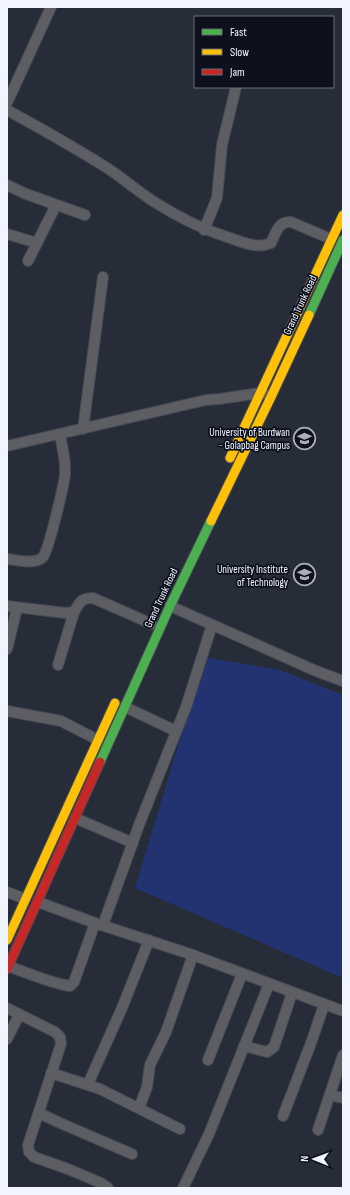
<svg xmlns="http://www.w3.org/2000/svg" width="350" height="1195" viewBox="0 0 350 1195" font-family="'Sofia Sans Condensed',sans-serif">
  <rect width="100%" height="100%" fill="#272c39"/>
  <!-- water -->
  <polygon fill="#233372" points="205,657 280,670 343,695 343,978 135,888"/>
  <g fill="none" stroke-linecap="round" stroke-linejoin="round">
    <defs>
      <g id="street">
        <polyline points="7,103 51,7"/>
        <path d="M7 110C40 128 72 146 104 166 122 177 138 192 156 203 181 219 204 230 233 239 245 243 258 249 271 243 276 233 278 221 291 222L331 239"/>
        <polyline points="7,185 26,194 85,215"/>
        <polyline points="204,230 217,198 222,145 236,87"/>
        <polyline points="7,234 37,243"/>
        <polyline points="28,261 56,205"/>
        <polyline points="83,429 103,277"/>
        <polyline points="7,446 206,400 219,399 260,393 265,394"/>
        <path d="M7 559C17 560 35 565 43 557 49 549 64 485 65 474 66 460 62 447 60 434"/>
        <path d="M7 606 65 613 74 612C80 602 81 598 93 598L152 624"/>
        <polyline points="170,606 316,671 343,681"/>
        <polyline points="7,649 17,608"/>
        <polyline points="58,665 74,612"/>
        <polyline points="125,707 176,731"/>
        <polyline points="7,711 61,721 98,740"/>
        <polyline points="75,818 133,843"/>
        <polyline points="7,892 25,899"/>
        <polyline points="38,902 95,923 193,955 343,1011"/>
        <polyline points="103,925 139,825 186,707 212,625"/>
        <path d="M8 966C28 973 49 983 70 986L74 982 95 923"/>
        <polyline points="7,1008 55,1032 60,1037 61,1044 28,1145 29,1152 34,1157 68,1169 101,1183 108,1188"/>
        <polyline points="7,1039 19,1015"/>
        <polyline points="244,1046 267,1052 274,1047 292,993"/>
        <polyline points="208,1060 242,974"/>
        <polyline points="51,1073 100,1089 180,1129"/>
        <polyline points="88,1084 122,1008 149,940"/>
        <polyline points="330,1095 343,1098"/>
        <polyline points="139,1108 147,1087 150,1065 166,1032 193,955"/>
        <polyline points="39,1113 60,1123 132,1154"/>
        <polyline points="283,1116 311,1043 324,1005"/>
        <polyline points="318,1130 343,1055"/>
        <polyline points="183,1188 209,1134 269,984"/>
      </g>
      <g id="fast">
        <polyline points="309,315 343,240"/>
        <polyline points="100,762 170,606 211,521"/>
      </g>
      <g id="slow">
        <polyline points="230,458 343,215"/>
        <polyline points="211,521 271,397 309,315"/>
        <polyline points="7,940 115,703"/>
      </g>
      <polyline id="jam" points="7,969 100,762"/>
    </defs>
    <!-- street casing -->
    <use href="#street" stroke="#454953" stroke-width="12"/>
    <!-- fast casing -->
    <use href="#fast" stroke="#454953" stroke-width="11"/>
    <!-- slow casing -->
    <use href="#slow" stroke="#454953" stroke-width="11"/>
    <!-- jam casing -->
    <use href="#jam" stroke="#454953" stroke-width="11"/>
    <!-- street -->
    <use href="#street" stroke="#5c5e64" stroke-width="10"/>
    <!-- fast -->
    <use href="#fast" stroke="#4caf50" stroke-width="9"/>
    <!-- slow -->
    <use href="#slow" stroke="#ffc107" stroke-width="9"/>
    <!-- jam -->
    <use href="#jam" stroke="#c62828" stroke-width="9"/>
  </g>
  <!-- icons -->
  <defs>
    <symbol id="university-ring" viewBox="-11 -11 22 22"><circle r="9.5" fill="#0d111d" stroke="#aaafba" stroke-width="1.5"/><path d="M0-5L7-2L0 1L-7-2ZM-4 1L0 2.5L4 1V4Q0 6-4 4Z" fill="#aaafba"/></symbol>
  </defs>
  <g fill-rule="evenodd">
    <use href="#university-ring" x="292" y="426" width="25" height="25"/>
    <use href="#university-ring" x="292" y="562" width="25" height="25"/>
  </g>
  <g text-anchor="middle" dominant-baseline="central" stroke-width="3.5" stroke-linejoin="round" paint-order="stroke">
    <!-- street labels -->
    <g font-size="11" fill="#f1f5ff" stroke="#0d111d">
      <text transform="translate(300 305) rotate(-65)">Grand Trunk Road</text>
      <text transform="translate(161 598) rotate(-65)">Grand Trunk Road</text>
    </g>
    <!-- poi labels -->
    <g font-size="11" fill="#f1f5ff" stroke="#0d111d" text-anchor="end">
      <text x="290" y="432">University of Burdwan<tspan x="290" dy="13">- Golapbag Campus</tspan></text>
      <text x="288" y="569">University Institute<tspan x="288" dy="13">of Technology</tspan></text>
    </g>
  </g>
  <!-- border -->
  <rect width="350" height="1195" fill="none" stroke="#f1f5ff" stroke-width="16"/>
  <!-- legend -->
  <rect x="194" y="16" width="140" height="72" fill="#0d111d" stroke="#686c77"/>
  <rect x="202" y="29" width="20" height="6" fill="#4caf50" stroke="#686c77"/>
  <text x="230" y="36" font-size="12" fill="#f1f5ff">Fast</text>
  <rect x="202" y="49" width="20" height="6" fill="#ffc107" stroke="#686c77"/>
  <text x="230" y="56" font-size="12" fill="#f1f5ff">Slow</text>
  <rect x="202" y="69" width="20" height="6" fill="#c62828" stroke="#686c77"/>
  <text x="230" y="76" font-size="12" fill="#f1f5ff">Jam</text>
  <!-- north arrow -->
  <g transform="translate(314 1159) rotate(271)" stroke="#0d111d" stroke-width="3" paint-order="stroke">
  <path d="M0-3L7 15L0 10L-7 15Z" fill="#f1f5ff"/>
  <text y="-6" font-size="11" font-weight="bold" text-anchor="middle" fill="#f1f5ff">N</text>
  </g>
</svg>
